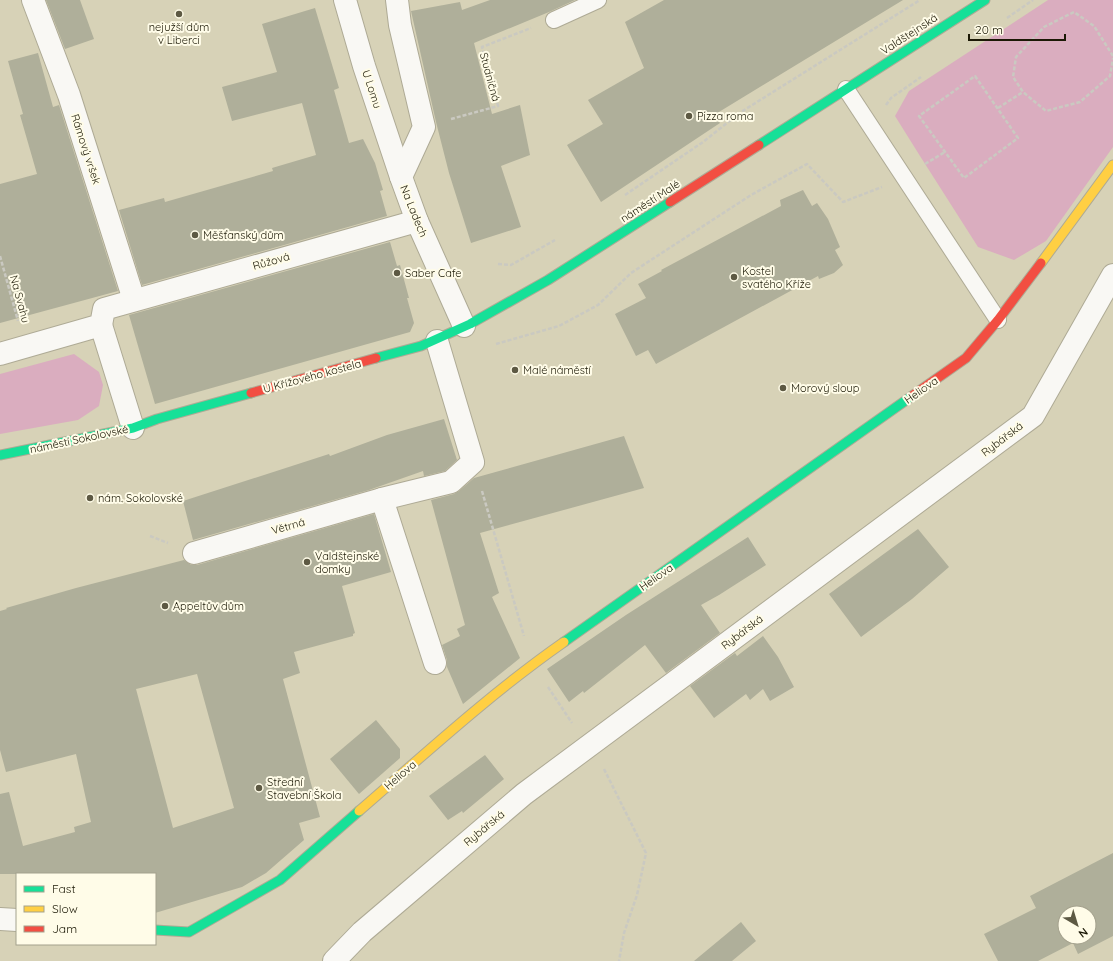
<svg xmlns="http://www.w3.org/2000/svg" width="1113" height="961" viewBox="0 0 1113 961" font-family="Quicksand,sans-serif">
  <rect width="100%" height="100%" fill="#d7d2b7"/>
  <!-- green -->
  <g fill="#daadbf">
    <polygon points="1048,0 1113,0 1113,147 1046,241 1014,260 978,247 920,156 895,116 909,91"/>
    <polygon points="74,354 99,372 103,385 99,406 78,420 0,434 0,374"/>
  </g>
  <!-- building -->
  <g fill="#afaf9a" fill-rule="evenodd">
    <polygon points="46,0 80,0 94,39 65,49"/>
    <polygon points="490,0 575,0 549,12 474,43 492,114 520,105 530,155 501,166 521,227 471,243 449,173 436,122 411,11 460,2 462,10"/>
    <polygon points="664,0 903,0 714,115 720,123 601,202 567,145 603,124 588,100 644,68 625,22"/>
    <polygon points="315,8 339,88 334,90 349,143 363,139 375,163 383,190 380,191 387,216 142,285 119,210 164,198 165,202 273,171 272,168 316,155 302,103 232,121 222,87 277,72 262,24"/>
    <polygon points="38,53 53,107 59,105 118,291 0,323 0,184 37,174 20,115 23,114 8,61"/>
    <polygon points="803,190 812,206 817,203 828,219 840,247 835,250 843,265 834,273 819,279 818,276 656,364 648,350 636,356 615,314 646,298 638,284 662,271 661,270 781,206 780,200"/>
    <polygon points="390,242 397,266 400,265 409,298 407,298 414,323 410,332 155,404 129,315"/>
    <polygon points="444,419 457,460 445,471 424,476 423,471 369,490 193,540 183,501 329,454 330,456 387,435"/>
    <polygon points="624,436 644,488 480,533 499,593 492,597 520,658 463,704 447,667 447,660 442,645 460,636 457,629 465,625 431,500 454,494 459,491 474,478"/>
    <path d="M374 514 391 572 342 586 355 633 353 634V636L294 652 300 673 283 679 320 817 299 823 304 840 266 873 242 887 155 913V874H0V794L9 792 23 846 75 832 74 827 91 822 76 754 6 772 0 750V611L7 609 6 608 76 588 184 560 191 565H197ZM197 674 234 808 173 828 136 689Z"/>
    <polygon points="918,529 949,567 912,599 861,637 829,594"/>
    <polygon points="748,537 766,565 719,595 701,605 720,633 666,673 645,645 584,693 583,691 569,702 547,669 626,615"/>
    <polygon points="763,636 778,657 794,687 770,701 763,689 750,700 746,694 714,718 690,686 735,653 737,656"/>
    <polygon points="376,720 400,749 400,758 359,794 330,759"/>
    <polygon points="485,755 504,779 463,813 462,811 448,820 429,796"/>
    <path d="M1113 853V936L1078 954 1073 943 1038 961H998L984 934 1036 908 1030 896ZM1065 913H1089V937H1065Z"/>
    <polygon points="741,922 756,941 732,961 694,961"/>
  </g>
  <g fill="none" stroke-linecap="round" stroke-linejoin="round">
    <defs>
      <g id="lane">
        <polyline points="554,20 598,0"/>
        <polyline points="846,89 998,320"/>
      </g>
      <g id="street">
        <polyline points="33,0 69,95 134,300"/>
        <polyline points="345,0 364,66 401,177 417,221 464,326"/>
        <polyline points="397,0 400,25 424,127 401,177"/>
        <polyline points="101,325 133,428"/>
        <polyline points="0,354 101,325 104,309 417,221"/>
        <polyline points="382,499 435,663"/>
        <polyline points="194,553 382,499 451,482 473,462 437,341"/>
        <polyline points="0,919 17,920"/>
        <polyline points="334,961 362,932 524,794 1033,416 1113,275"/>
      </g>
      <g id="fast">
        <polyline points="759,145 985,0"/>
        <polyline points="376,358 421,346 470,324 548,280 670,202"/>
        <polyline points="0,455 133,428 157,419 251,393"/>
        <polyline points="564,642 912,396"/>
        <polyline points="155,930 189,932 280,880 359,811"/>
      </g>
      <g id="slow">
        <polyline points="1041,263 1113,165"/>
        <path d="M359 811C426 753 491 693 564 642"/>
      </g>
      <g id="jam">
        <polyline points="670,202 759,145"/>
        <polyline points="251,393 376,358"/>
        <polyline points="912,396 966,358 998,320 1041,263"/>
      </g>
    </defs>
    <!-- lane casing -->
    <use href="#lane" stroke="#aeaa95" stroke-width="18"/>
    <!-- street casing -->
    <use href="#street" stroke="#aeaa95" stroke-width="24"/>
    <!-- fast casing -->
    <use href="#fast" stroke="#aeaa95" stroke-width="11"/>
    <!-- slow casing -->
    <use href="#slow" stroke="#aeaa95" stroke-width="11"/>
    <!-- jam casing -->
    <use href="#jam" stroke="#aeaa95" stroke-width="11"/>
    <!-- path -->
    <g stroke="#cac9c1" stroke-width="2.5" stroke-dasharray="4 2" stroke-linecap="butt">
      <polyline points="1007,18 1033,0"/>
      <polyline points="1113,56 1094,26 1074,12 1044,27 1016,57 1013,77 1023,92 1046,111 1080,102 1110,76 1113,58"/>
      <polygon points="975,76 1018,138 964,178 919,116"/>
      <polyline points="886,105 891,98 921,77"/>
      <polyline points="998,108 1023,92"/>
      <polyline points="451,119 498,106 482,47 531,28"/>
      <polyline points="925,164 945,152"/>
      <polyline points="625,195 703,142 741,112 920,0"/>
      <polyline points="0,256 18,321"/>
      <polyline points="498,264 511,265 555,240"/>
      <polyline points="496,344 559,326 598,305 631,273 751,195 807,164 843,202 882,187"/>
      <polyline points="482,491 524,636"/>
      <polyline points="150,536 168,543"/>
      <polyline points="548,687 572,723"/>
      <polyline points="604,769 646,853 637,895 624,933 619,961"/>
    </g>
    <!-- lane -->
    <use href="#lane" stroke="#f9f8f4" stroke-width="16"/>
    <!-- street -->
    <use href="#street" stroke="#f9f8f4" stroke-width="22"/>
    <!-- fast -->
    <use href="#fast" stroke="#16e098" stroke-width="9"/>
    <!-- slow -->
    <use href="#slow" stroke="#ffcf43" stroke-width="9"/>
    <!-- jam -->
    <use href="#jam" stroke="#f24e42" stroke-width="9"/>
  </g>
  <!-- markers -->
  <g fill="#5d5943" stroke="#fffce8" stroke-width="1.5">
    <circle cx="179" cy="14" r="4"/>
    <circle cx="689" cy="116" r="4"/>
    <circle cx="195" cy="235" r="4"/>
    <circle cx="397" cy="273" r="4"/>
    <circle cx="734" cy="277" r="4"/>
    <circle cx="515" cy="370" r="4"/>
    <circle cx="783" cy="388" r="4"/>
    <circle cx="90" cy="498" r="4"/>
    <circle cx="307" cy="562" r="4"/>
    <circle cx="165" cy="606" r="4"/>
    <circle cx="259" cy="788" r="4"/>
  </g>
  <g text-anchor="middle" dominant-baseline="central" stroke-width="4" stroke-linejoin="round" paint-order="stroke">
    <!-- poi labels -->
    <g font-size="11" fill="#1b1805" stroke="#fffce8" text-anchor="start">
      <text x="179" y="27" text-anchor="middle">nejužší dům<tspan x="179" dy="13">v Liberci</tspan></text>
      <text x="697" y="116">Pizza roma</text>
      <text x="203" y="235">Měšťanský dům</text>
      <text x="742" y="271">Kostel<tspan x="742" dy="13">svatého Kříže</tspan></text>
      <text x="405" y="273">Saber Cafe</text>
      <text x="523" y="370">Malé náměstí</text>
      <text x="791" y="388">Morový sloup</text>
      <text x="98" y="498">nám. Sokolovské</text>
      <text x="315" y="556">Valdštejnské<tspan x="315" dy="13">domky</tspan></text>
      <text x="173" y="606">Appeltův dům</text>
      <text x="267" y="782">Střední<tspan x="267" dy="13">Stavební Škola</tspan></text>
    </g>
    <!-- street labels -->
    <g font-size="11" fill="#1b1805" stroke="#fffce8">
      <text transform="translate(909 34) rotate(-33)">Valdštejnská</text>
      <text transform="translate(490 77) rotate(75)">Studničná</text>
      <text transform="translate(372 89) rotate(72)">U Lomu</text>
      <text transform="translate(86 149) rotate(72)">Rámový vršek</text>
      <text transform="translate(650 201) rotate(-33)">náměstí Malé</text>
      <text transform="translate(414 211) rotate(68)">Na Ladech</text>
      <text transform="translate(271 261) rotate(-16)">Růžová</text>
      <text transform="translate(20 299) rotate(75)">Na Svahu</text>
      <text transform="translate(312 376) rotate(-15)">U Křížového kostela</text>
      <text transform="translate(921 390) rotate(-35)">Heliova</text>
      <text transform="translate(79 439) rotate(-12)">náměstí Sokolovské</text>
      <text transform="translate(1002 439) rotate(-37)">Rybářská</text>
      <text transform="translate(288 526) rotate(-16)">Větrná</text>
      <text transform="translate(656 577) rotate(-35)">Heliova</text>
      <text transform="translate(742 632) rotate(-37)">Rybářská</text>
      <text transform="translate(400 775) rotate(-41)">Heliova</text>
      <text transform="translate(484 828) rotate(-40)">Rybářská</text>
    </g>
  </g>
  <!-- legend -->
  <rect x="16" y="873" width="140" height="72" fill="#fffce8" stroke="#a4a18d"/>
  <rect x="24" y="886" width="20" height="6" fill="#16e098" stroke="#a4a18d"/>
  <text x="52" y="893" font-size="12" fill="#1b1805">Fast</text>
  <rect x="24" y="906" width="20" height="6" fill="#ffcf43" stroke="#a4a18d"/>
  <text x="52" y="913" font-size="12" fill="#1b1805">Slow</text>
  <rect x="24" y="926" width="20" height="6" fill="#f24e42" stroke="#a4a18d"/>
  <text x="52" y="933" font-size="12" fill="#1b1805">Jam</text>
  <!-- north arrow -->
  <g transform="translate(1077 925) rotate(142)"><circle r="19" fill="#fffce8" stroke="#a4a18d"/>
  <path d="M0-3L7 15L0 10L-7 15Z" fill="#5d5943"/>
  <text y="-6" font-size="11" font-weight="bold" text-anchor="middle" fill="#1b1805">N</text>
  </g>
  <!-- scale -->
  <path d="M969 34v6h96v-6" fill="none" stroke="#1b1805" stroke-width="2"/>
  <text x="975" y="34" font-size="12" fill="#1b1805" stroke="#fffce8" stroke-width="3" paint-order="stroke">20 m</text>
</svg>
